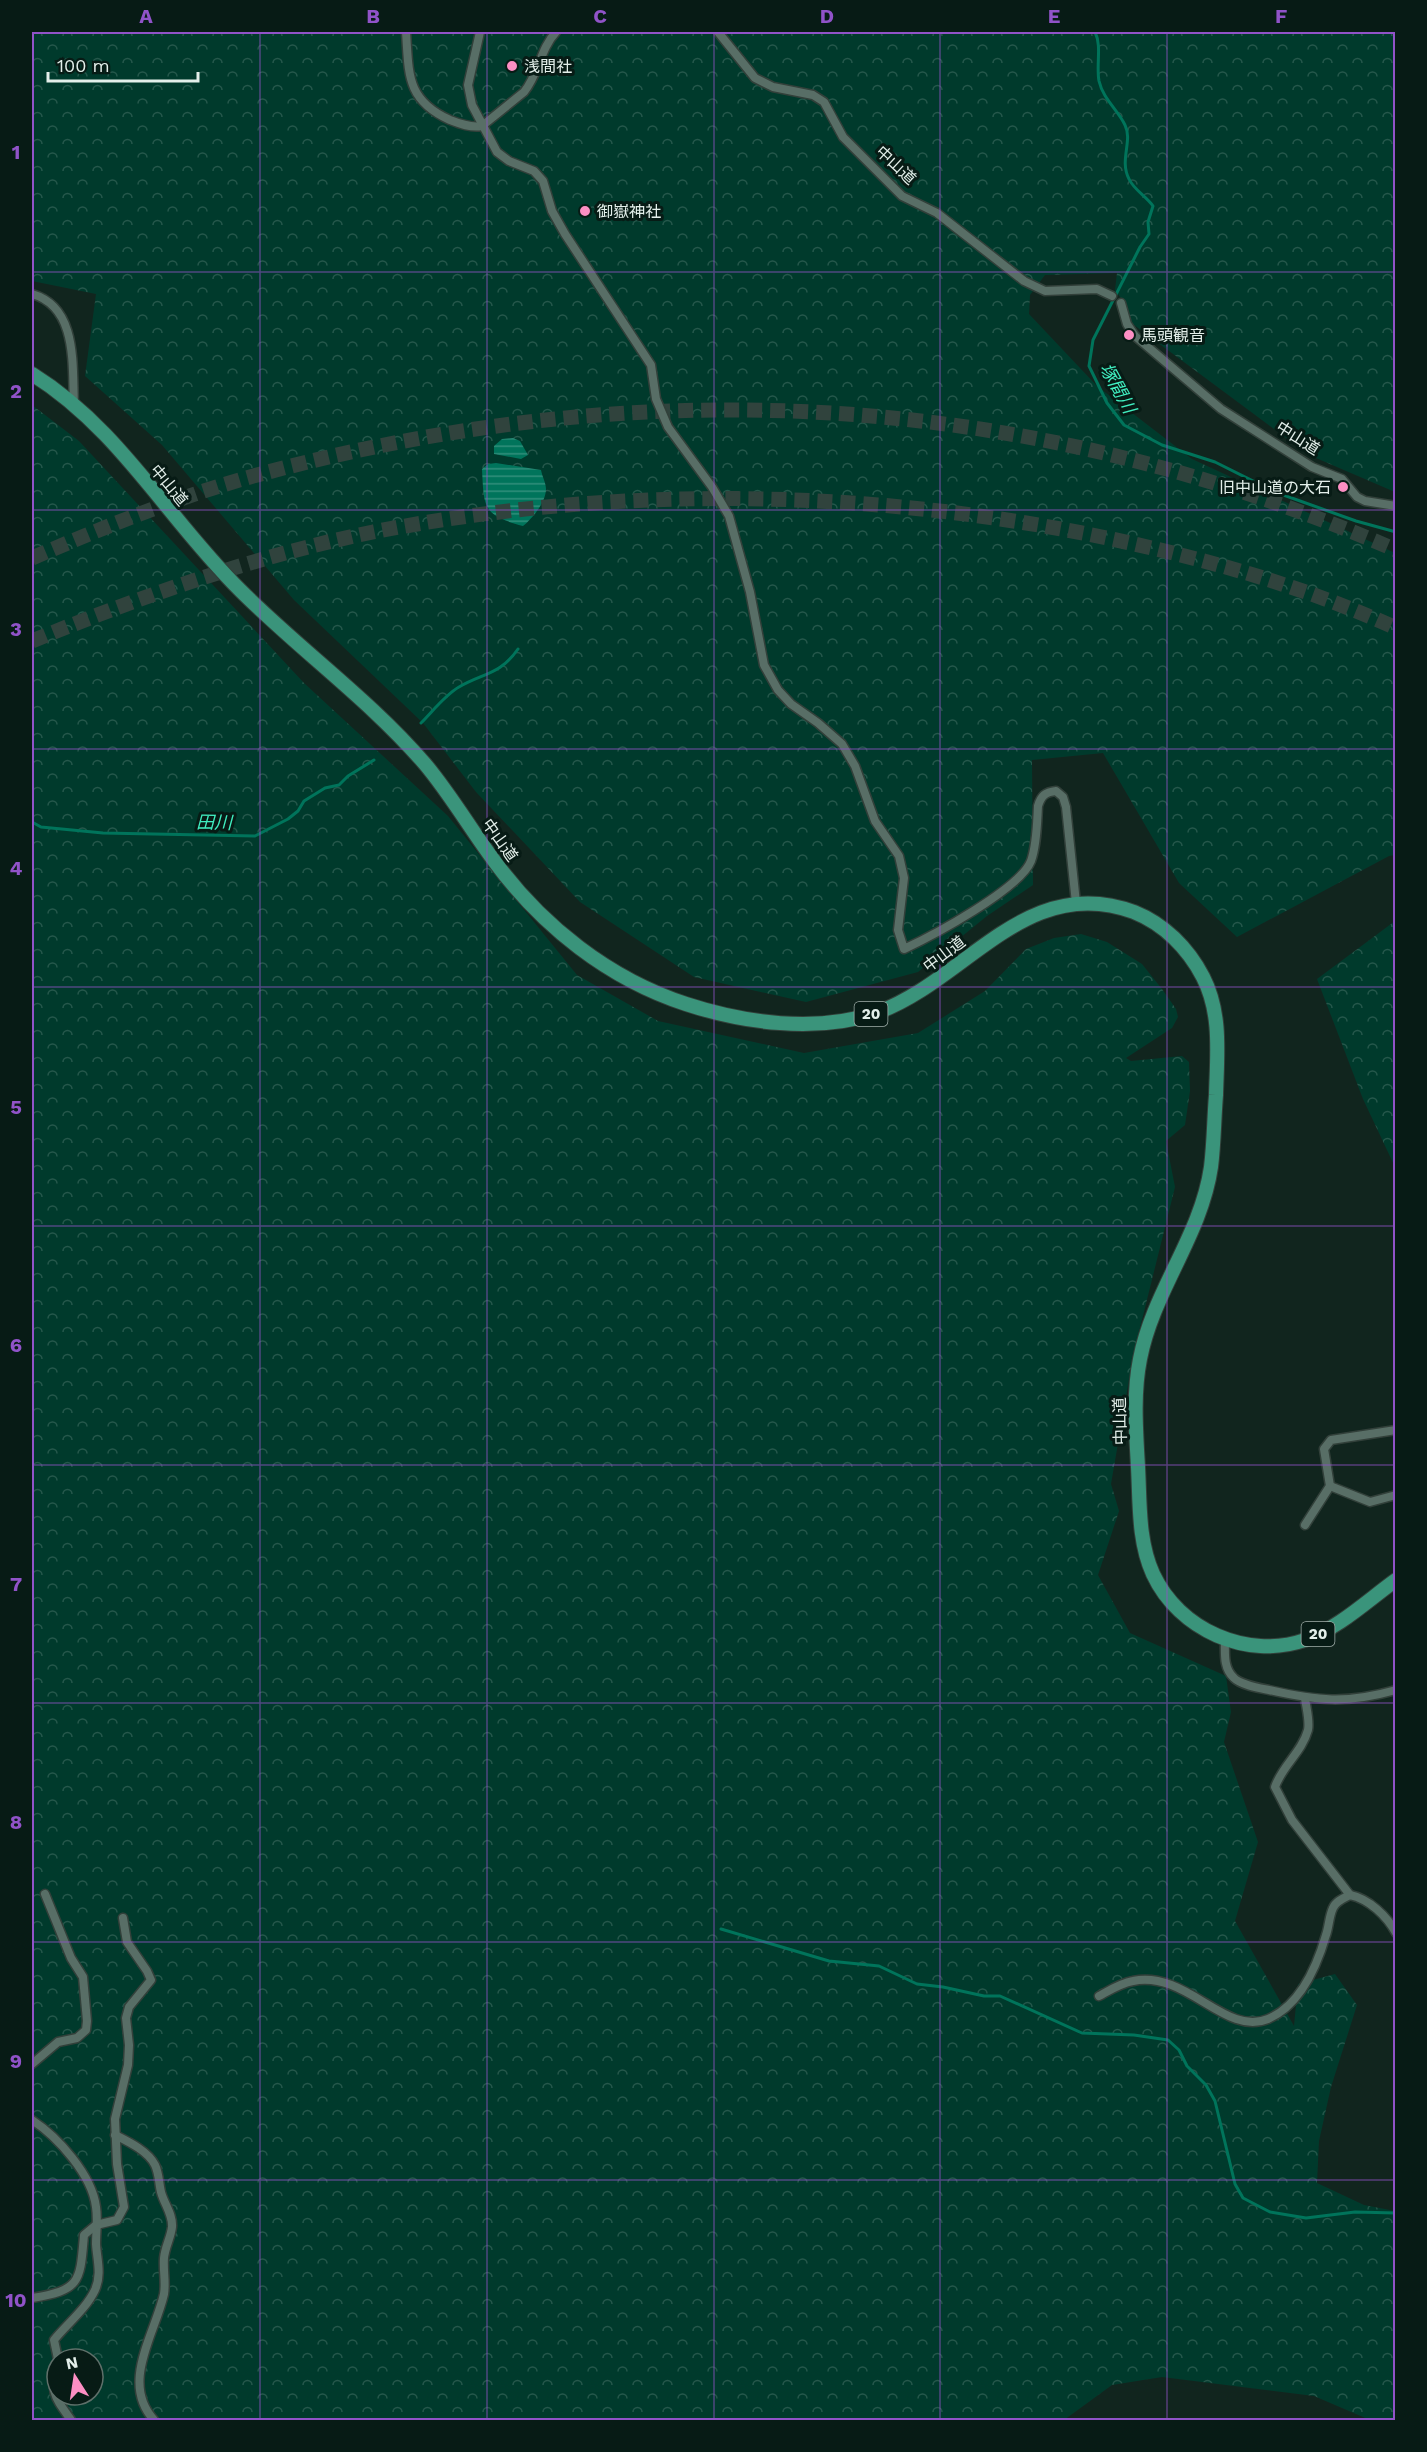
<svg xmlns="http://www.w3.org/2000/svg" width="1427" height="2452" viewBox="0 0 1427 2452" font-family="'Work Sans','Noto Sans JP',sans-serif">
  <defs>
    <pattern id="forest-crowns" width="20" height="18" patternUnits="userSpaceOnUse" patternTransform="scale(1.5)"><rect width="20" height="18" fill="#003a2c"/><path d="M2 6a3 3 0 1 1 6 0M12 15a3 3 0 1 1 6 0" fill="none" stroke="#25574b"/></pattern>
    <pattern id="water-rules" width="6" height="5" patternUnits="userSpaceOnUse" patternTransform="scale(1.5)"><rect width="6" height="5" fill="#00745b"/><path d="M0 2.5h6" fill="none" stroke="#318f7b"/></pattern>
  </defs>
  <rect width="100%" height="100%" fill="#11251e"/>
  <!-- forest -->
  <g fill="url(#forest-crowns)" fill-rule="evenodd">
    <polygon points="32,32 1395,32 1395,492 1309,455 1130,322 1126,305 1115,290 1117,273 1045,275 1030,295 1029,314 1097,386 1192,459 1395,553 1395,855 1389,856 1237,937 1179,883 1103,753 1032,760 1033,885 987,916 918,972 806,1002 694,977 580,902 476,792 423,723 294,600 162,445 85,376 96,294 32,281"/>
    <path d="M32 405 79 441 304 683 448 816 577 975 658 1021 804 1053 918 1033 985 991 1026 949 1054 938 1081 934 1107 942 1142 964 1162 989 1176 1009 1178 1017 1172 1028 1126 1058 1131 1061 1182 1056 1189 1062 1190 1091 1185 1125 1166 1141 1175 1187 1133 1356 1111 1484 1119 1511 1098 1575 1130 1633 1226 1676 1231 1712 1224 1742 1258 1842 1235 1921 1294 2026 1298 1984 1335 1974 1357 2005 1331 2087 1319 2141 1317 2183 1364 2205 1395 2211V2419L1370 2420 1314 2396 1162 2377 1112 2385 1064 2420H32ZM57 2359H93V2395H57Z"/>
    <polygon points="1395,921 1395,1167 1363,1099 1317,979"/>
  </g>
  <!-- water -->
  <g fill="url(#water-rules)">
    <polygon points="513,438 520,441 528,455 521,459 494,454 494,446 502,439"/>
    <path d="M496 463 541 470C542 476 546 483 546 489 546 502 532 519 523 526 483 515 484 509 482 469L488 464Z"/>
  </g>
  <g fill="none" stroke-linecap="round" stroke-linejoin="round">
    <!-- stream -->
    <g stroke="#00745b" stroke-width="3">
      <path d="M1095 32C1102 46 1096 65 1099 81 1103 99 1118 110 1125 125 1133 141 1119 160 1129 179 1134 190 1146 196 1153 206L1148 222 1149 234 1140 247 1093 340 1089 366 1107 403 1124 425 1162 445 1215 462 1275 492 1356 521 1396 532"/>
      <path d="M421 723C433 711 445 695 459 687 483 673 500 675 518 649"/>
      <polyline points="32,822 41,827 103,833 255,836 288,819 298,811 304,801 325,788 339,785 348,776 374,760"/>
      <polyline points="721,1929 829,1961 879,1966 917,1984 943,1987 984,1996 1000,1996 1082,2033 1134,2035 1168,2040 1179,2050 1187,2066 1206,2085 1215,2101 1235,2184 1243,2198 1270,2212 1306,2218 1355,2212 1396,2213"/>
    </g>
    <!-- motorway-tunnel -->
    <g stroke="#30433d" stroke-width="15" stroke-dasharray="15 8" stroke-linecap="butt">
      <path d="M32 558C105 527 180 496 257 475 644 370 1026 390 1396 550"/>
      <path d="M32 641C142 596 256 556 373 532 613 485 868 488 1107 538 1206 559 1303 586 1396 628"/>
    </g>
    <defs>
      <g id="minor">
        <path d="M406 32C409 74 406 100 450 120 460 124 471 128 482 126L524 92C539 74 540 49 556 32"/>
        <path d="M480 32 468 85 472 105 497 152 509 161 534 171 543 181 552 211 565 234 651 365 656 399 668 427 712 487 729 516 750 592 764 665 778 690 791 704 818 723 842 744 855 766 875 821 899 856 904 878 898 930 904 949C932 936 1020 889 1031 861 1037 844 1037 823 1038 806 1041 796 1045 792 1056 791L1063 797 1066 807 1076 903"/>
        <polyline points="718,32 755,78 773,87 813,95 824,102 843,137 902,196 937,213 1024,281 1045,291 1097,289 1112,296"/>
        <path d="M32 294C78 307 72 365 74 404"/>
        <polyline points="1121,303 1127,324 1135,336 1221,409 1312,467 1342,479 1357,497 1365,501 1396,506"/>
        <polyline points="1330,1486 1370,1502 1396,1495"/>
        <polyline points="1305,1525 1330,1486 1324,1449 1331,1440 1396,1430"/>
        <path d="M1225 1639C1225 1653 1223 1668 1234 1678 1241 1685 1259 1688 1269 1690 1318 1701 1346 1704 1396 1690"/>
        <path d="M1305 1698C1306 1707 1310 1721 1308 1730 1302 1752 1282 1766 1275 1787L1292 1820 1350 1895"/>
        <path d="M1099 1996C1110 1990 1121 1983 1133 1981 1187 1970 1225 2037 1268 2019 1301 2005 1317 1966 1326 1935 1329 1927 1329 1916 1333 1908 1336 1901 1344 1898 1350 1895 1369 1899 1387 1916 1396 1933"/>
        <polyline points="32,2064 58,2042 77,2038 86,2030 87,2021 83,1977 71,1958 45,1894"/>
        <path d="M32 2120C58 2137 92 2175 96 2207 98 2219 96 2232 96 2244 97 2260 102 2274 95 2290 86 2309 67 2324 54 2340L58 2359"/>
        <path d="M115 2135C129 2142 148 2151 155 2165 159 2173 159 2184 161 2192 164 2204 173 2214 172 2227 171 2237 165 2247 164 2258 163 2271 166 2282 164 2294 155 2334 120 2383 154 2420"/>
        <path d="M32 2298C81 2290 80 2282 84 2235L96 2225 117 2220 124 2207 117 2164 115 2119 128 2065 129 2045 126 2018 129 2007 151 1980 147 1971 127 1942 123 1918"/>
        <path d="M57 2363C50 2393 54 2396 71 2420"/>
      </g>
      <path id="trunk" d="M32 374C119 428 168 519 240 590 300 650 370 700 425 764 451 795 471 830 495 862 542 926 609 979 686 1004 744 1023 816 1033 876 1013 966 981 1026 872 1134 912 1164 924 1188 948 1203 977 1222 1014 1217 1055 1216 1095 1214 1119 1214 1143 1211 1167 1201 1236 1153 1291 1140 1359 1133 1394 1136 1431 1138 1467 1140 1503 1138 1541 1153 1574 1179 1630 1247 1660 1305 1640 1339 1628 1368 1600 1396 1580"/>
    </defs>
    <!-- minor casing -->
    <use href="#minor" stroke="#32403a" stroke-width="11"/>
    <!-- trunk casing -->
    <use href="#trunk" stroke="#32403a" stroke-width="16"/>
    <!-- minor -->
    <use href="#minor" stroke="#586e66" stroke-width="8"/>
    <!-- trunk -->
    <use href="#trunk" stroke="#3a947b" stroke-width="14"/>
  </g>
  <!-- grid -->
  <path fill="none" stroke="#9053c8" stroke-width="1.5" stroke-opacity="0.55" d="M260 32V2420M487 32V2420M714 32V2420M940 32V2420M1167 32V2420M32 272H1396M32 510H1396M32 749H1396M32 987H1396M32 1226H1396M32 1465H1396M32 1703H1396M32 1942H1396M32 2180H1396"/>
  <!-- markers -->
  <g fill="#fc8fc3" stroke="#071b15" stroke-width="2">
    <circle cx="512" cy="66" r="6"/>
    <circle cx="585" cy="211" r="6"/>
    <circle cx="1129" cy="335" r="6"/>
    <circle cx="1343" cy="487" r="6"/>
  </g>
  <g text-anchor="middle" dominant-baseline="central" stroke-width="6" stroke-linejoin="round" paint-order="stroke">
    <!-- shield labels -->
    <g fill="#071b15" stroke="#a1afaa" stroke-width="1.5">
      <rect x="854.5" y="1002" width="33" height="24" rx="4.5"/>
      <rect x="1301.5" y="1622" width="33" height="24" rx="4.5"/>
    </g>
    <g font-size="15" font-weight="bold" fill="#e3efea">
      <text x="871" y="1014">20</text>
      <text x="1318" y="1634">20</text>
    </g>
    <!-- poi labels -->
    <g font-size="16" fill="#e3efea" stroke="#071b15" text-anchor="start">
      <text x="524" y="66">浅間社</text>
      <text x="597" y="211">御嶽神社</text>
      <text x="1141" y="335">馬頭観音</text>
      <text x="1331" y="487" text-anchor="end">旧中山道の大石</text>
    </g>
    <!-- street labels -->
    <g font-size="16" fill="#e3efea" stroke="#071b15">
      <text transform="translate(896 165) rotate(43)">中山道</text>
      <text transform="translate(1298 438) rotate(32)">中山道</text>
      <text transform="translate(169 485) rotate(50)">中山道</text>
      <text transform="translate(500 840) rotate(54)">中山道</text>
      <text transform="translate(944 954) rotate(-37)">中山道</text>
      <text transform="translate(1120 1421) rotate(-91)">中山道</text>
    </g>
    <!-- water labels -->
    <g font-size="18" font-style="italic" fill="#40eec0" stroke="#071b15">
      <text transform="translate(1118 388) rotate(61)">塚間川</text>
      <text transform="translate(214 822) rotate(1)">田川</text>
    </g>
  </g>
  <!-- border -->
  <rect width="1427" height="2452" fill="none" stroke="#071b15" stroke-width="66"/>
  <!-- north arrow -->
  <g transform="translate(75 2377) rotate(348)"><circle r="28" fill="#071b15" stroke="#5f706a" stroke-width="1.5"/>
  <path d="M0-4.5L10 22L0 15L-10 22Z" fill="#fc8fc3"/>
  <text y="-9" font-size="16" font-weight="bold" text-anchor="middle" fill="#e3efea">N</text>
  </g>
  <!-- scale -->
  <path d="M48 72v9h150v-9" fill="none" stroke="#e3efea" stroke-width="3"/>
  <text x="57" y="72" font-size="18" fill="#e3efea" stroke="#071b15" stroke-width="4.5" paint-order="stroke">100 m</text>
  <rect x="33" y="33" width="1361" height="2386" fill="none" stroke="#9053c8" stroke-width="2"/>
  <g font-size="20" text-anchor="middle" font-weight="bold" fill="#9053c8">
    <text x="146" y="23">A</text>
    <text x="373" y="23">B</text>
    <text x="600" y="23">C</text>
    <text x="827" y="23">D</text>
    <text x="1054" y="23">E</text>
    <text x="1281" y="23">F</text>
    <text x="16" y="159">1</text>
    <text x="16" y="398">2</text>
    <text x="16" y="636">3</text>
    <text x="16" y="875">4</text>
    <text x="16" y="1114">5</text>
    <text x="16" y="1352">6</text>
    <text x="16" y="1591">7</text>
    <text x="16" y="1829">8</text>
    <text x="16" y="2068">9</text>
    <text x="16" y="2307">10</text>
  </g>
</svg>
